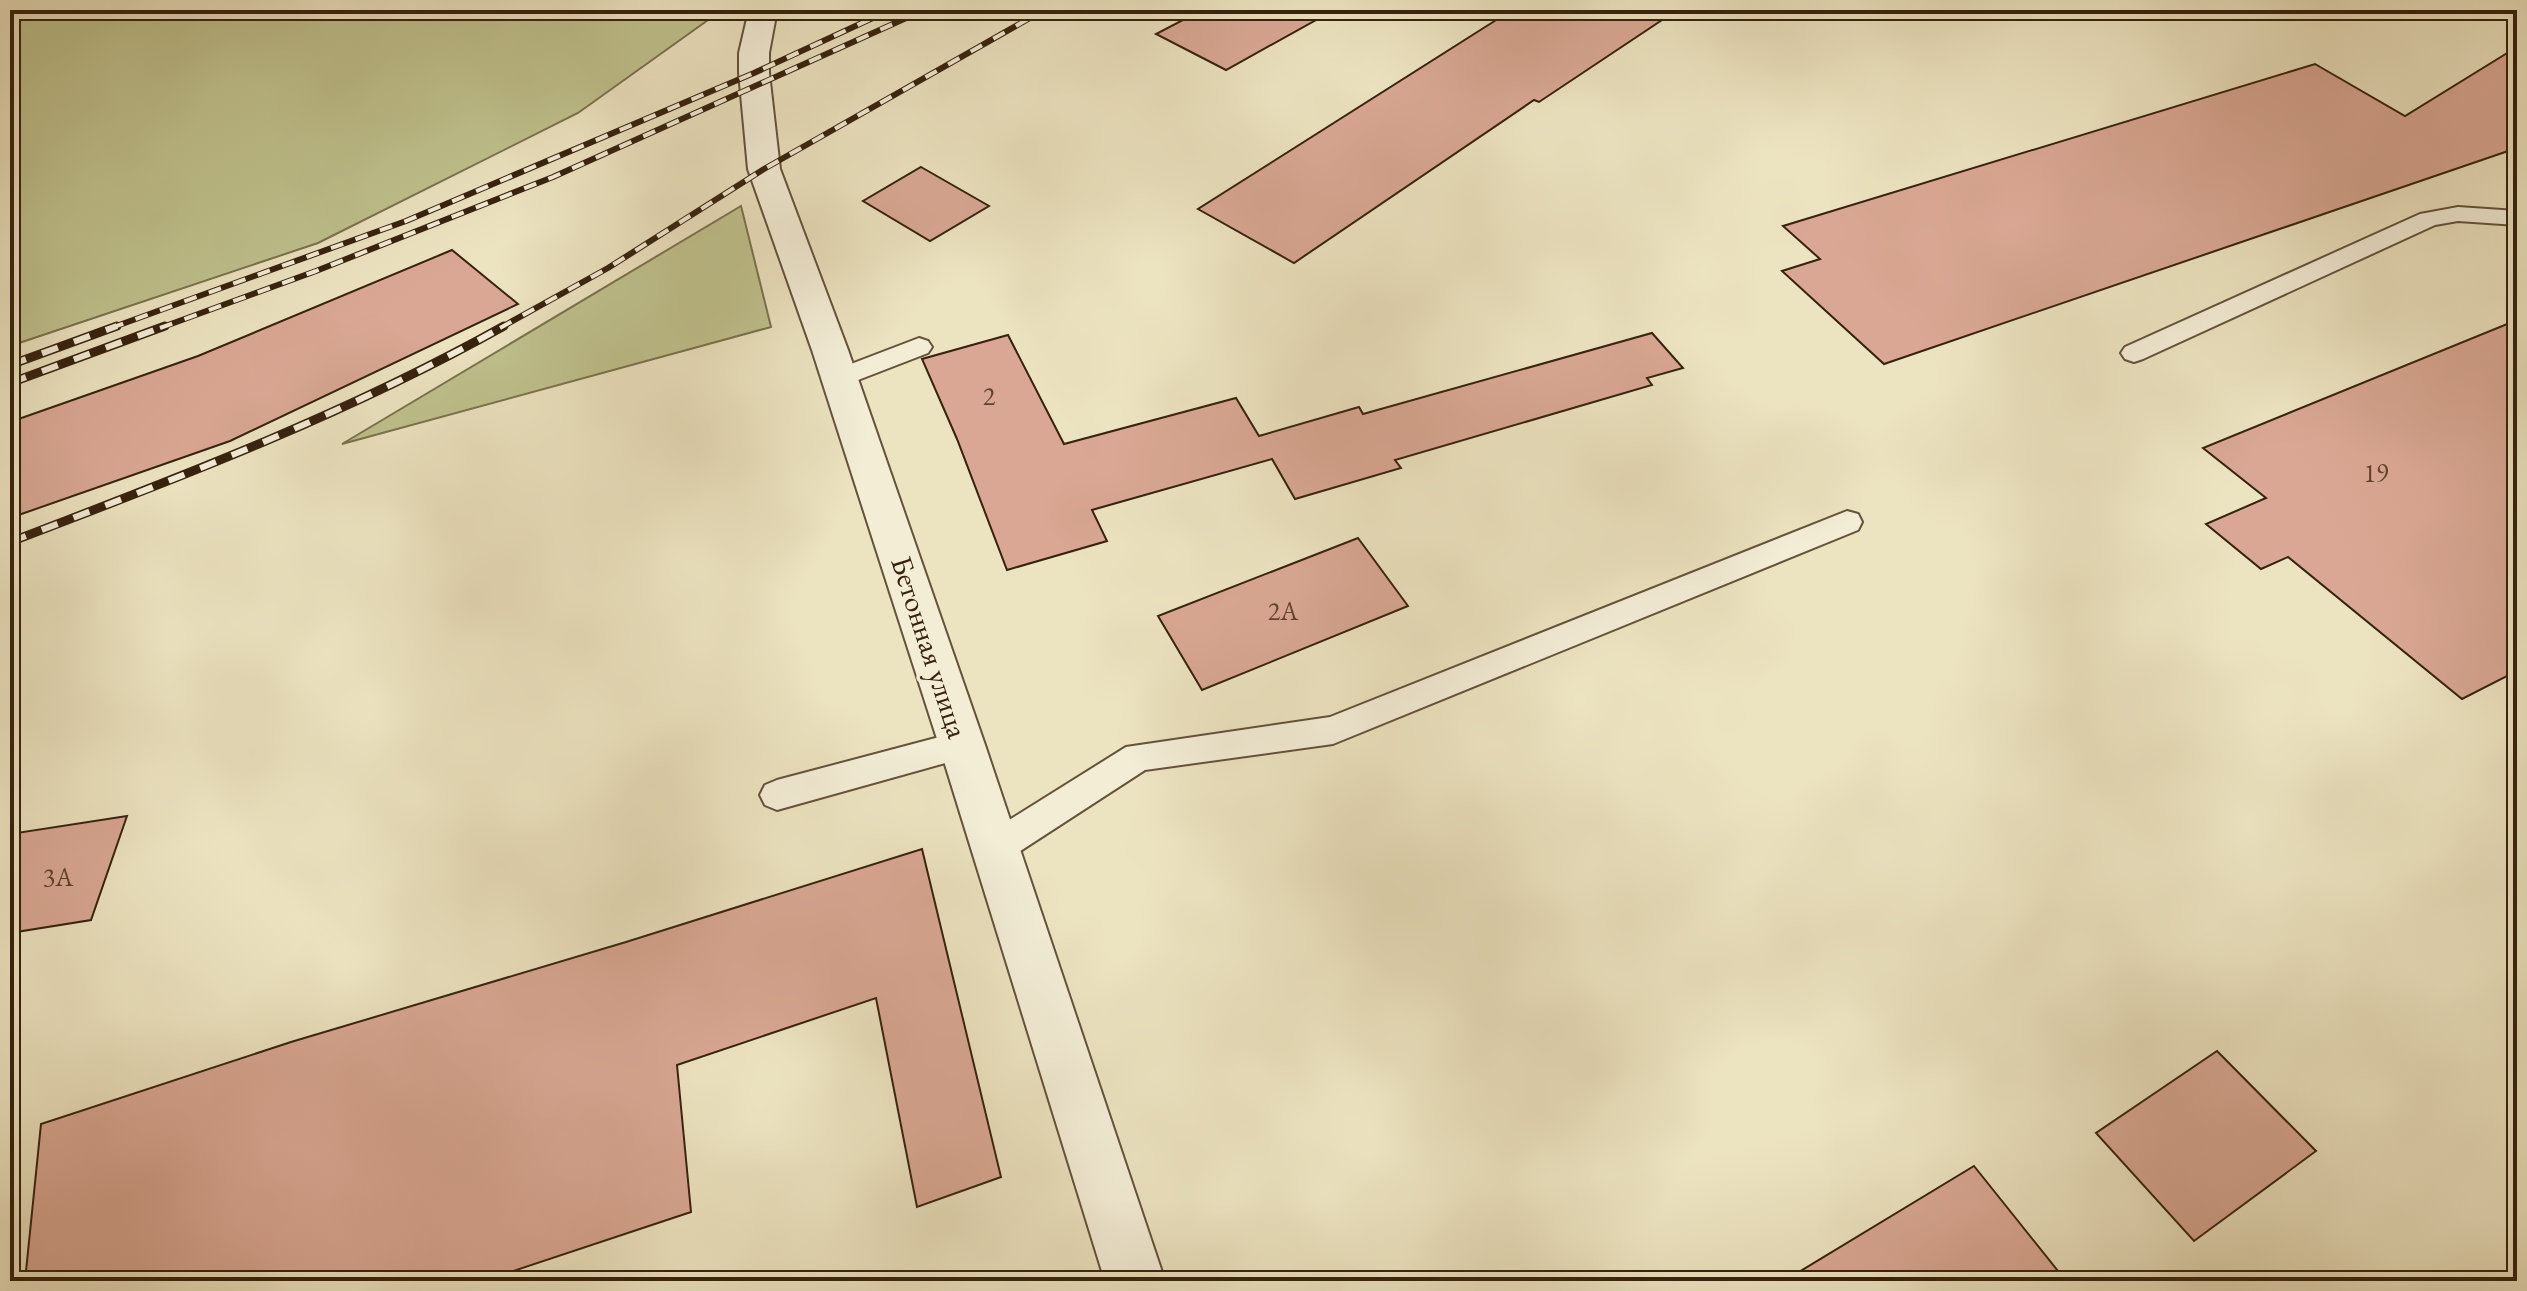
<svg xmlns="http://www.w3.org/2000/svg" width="2527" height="1291" viewBox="0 0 2527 1291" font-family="'EB Garamond',serif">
  <rect width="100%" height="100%" fill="#ece3c0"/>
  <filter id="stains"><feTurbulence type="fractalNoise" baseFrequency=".0025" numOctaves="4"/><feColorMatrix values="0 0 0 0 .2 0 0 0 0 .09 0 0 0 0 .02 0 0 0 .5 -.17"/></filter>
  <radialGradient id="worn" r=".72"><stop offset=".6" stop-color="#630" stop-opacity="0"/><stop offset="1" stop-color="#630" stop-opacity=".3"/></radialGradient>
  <!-- green -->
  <g fill="#bfc18d" stroke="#7a724d" stroke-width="2">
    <polygon points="10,10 722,10 578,113 318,243 10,346"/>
    <polygon points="741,206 771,327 342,444"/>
  </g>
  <!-- building -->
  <g fill="#d9a793" stroke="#36220d" stroke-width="2">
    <polygon points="1202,10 1334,10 1226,70 1156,34"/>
    <polygon points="1512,10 1677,10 1539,102 1534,100 1294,263 1198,209"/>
    <polygon points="2517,47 2517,148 1884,364 1782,271 1820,259 1783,226 2315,64 2405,116"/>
    <polygon points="921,167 989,206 930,241 863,201"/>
    <polygon points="452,250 518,304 230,441 10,518 10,422 198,356"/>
    <polygon points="2517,320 2517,671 2462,699 2288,557 2261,569 2206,524 2266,498 2203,448"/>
    <polygon points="1652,333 1683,368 1647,378 1652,385 1395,460 1401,468 1295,499 1272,459 1092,510 1107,541 1007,570 957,439 922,359 1008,335 1064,444 1236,398 1259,436 1359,407 1363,414"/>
    <polygon points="1358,538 1408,606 1202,690 1158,616"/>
    <polygon points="127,816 91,920 10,933 10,834"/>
    <polygon points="922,849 1001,1177 917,1207 876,998 677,1065 691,1212 483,1281 25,1281 41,1124 291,1042 626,942"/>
    <polygon points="2217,1051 2316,1151 2194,1241 2096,1133"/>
    <polygon points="1974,1166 2066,1281 1784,1281"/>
  </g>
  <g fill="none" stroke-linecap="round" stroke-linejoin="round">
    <defs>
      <g id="service">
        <polygon points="2458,207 2517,211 2517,225 2458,221 2435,225 2143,359 2134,362 2125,359 2121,353 2125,347 2420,214"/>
        <polygon points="919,338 928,341 932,347 928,353 840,387 830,384 826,378 830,372"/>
        <polygon points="1847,511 1858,514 1862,522 1858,530 1333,744 1145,770 1008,859 995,864 982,859 977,848 982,837 1126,747 1330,717"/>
        <polygon points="962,731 974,735 979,745 974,755 777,810 765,805 760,795 765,785 777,780"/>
      </g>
      <polygon id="tertiary" points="749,10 777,10 769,53 769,73 780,169 848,350 985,745 1165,1281 1105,1281 939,745 812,350 748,169 739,73 739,53"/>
    </defs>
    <!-- service casing -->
    <use href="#service" stroke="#64523a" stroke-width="4"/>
    <!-- tertiary casing -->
    <use href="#tertiary" stroke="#64523a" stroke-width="4"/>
    <!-- service -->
    <use href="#service" fill="#f3edd6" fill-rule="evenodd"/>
    <!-- tertiary -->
    <use href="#tertiary" fill="#f3edd6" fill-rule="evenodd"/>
    <defs>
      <g id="rail-far1">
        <polyline points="111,328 406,221 754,73 890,10"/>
        <polyline points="160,328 316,271 553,177 924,10"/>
        <polyline points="500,328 608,268 764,169 1044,10"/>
      </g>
      <g id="rail">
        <polyline points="10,365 117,326"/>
        <polyline points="10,383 165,326"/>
        <path d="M10 542C178 478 347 414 504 326"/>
      </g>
    </defs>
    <!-- rail-far1 casing -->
    <use href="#rail-far1" stroke="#36220d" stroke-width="6"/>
    <!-- rail casing -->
    <use href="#rail" stroke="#36220d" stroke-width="9"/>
    <!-- rail-far1 -->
    <use href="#rail-far1" stroke="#f3edd6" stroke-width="4" stroke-dasharray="13" stroke-linecap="butt"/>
    <!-- rail -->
    <use href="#rail" stroke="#f3edd6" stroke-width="6" stroke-dasharray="17" stroke-linecap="butt"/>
  </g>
  <g text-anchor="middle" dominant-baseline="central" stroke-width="7" stroke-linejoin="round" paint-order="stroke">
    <!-- number labels -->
    <g font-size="26" fill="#5f432e">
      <text x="989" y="396">2</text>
      <text x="2376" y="473">19</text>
      <text x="1283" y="611">2А</text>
      <text x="58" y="877">3А</text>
    </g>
    <!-- street labels -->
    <g font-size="30" fill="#36220d" stroke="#f3edd6">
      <text transform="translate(930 647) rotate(72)">Бетонная улица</text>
    </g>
  </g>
  <!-- margin -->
  <rect width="2527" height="1291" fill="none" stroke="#ece3c0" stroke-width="40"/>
  <rect x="12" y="12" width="2503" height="1267" fill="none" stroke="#36220d" stroke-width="4"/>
  <rect x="20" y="20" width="2487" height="1251" fill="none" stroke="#36220d" stroke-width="2"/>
  <rect width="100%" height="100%" filter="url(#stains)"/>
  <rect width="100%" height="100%" fill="url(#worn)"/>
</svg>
